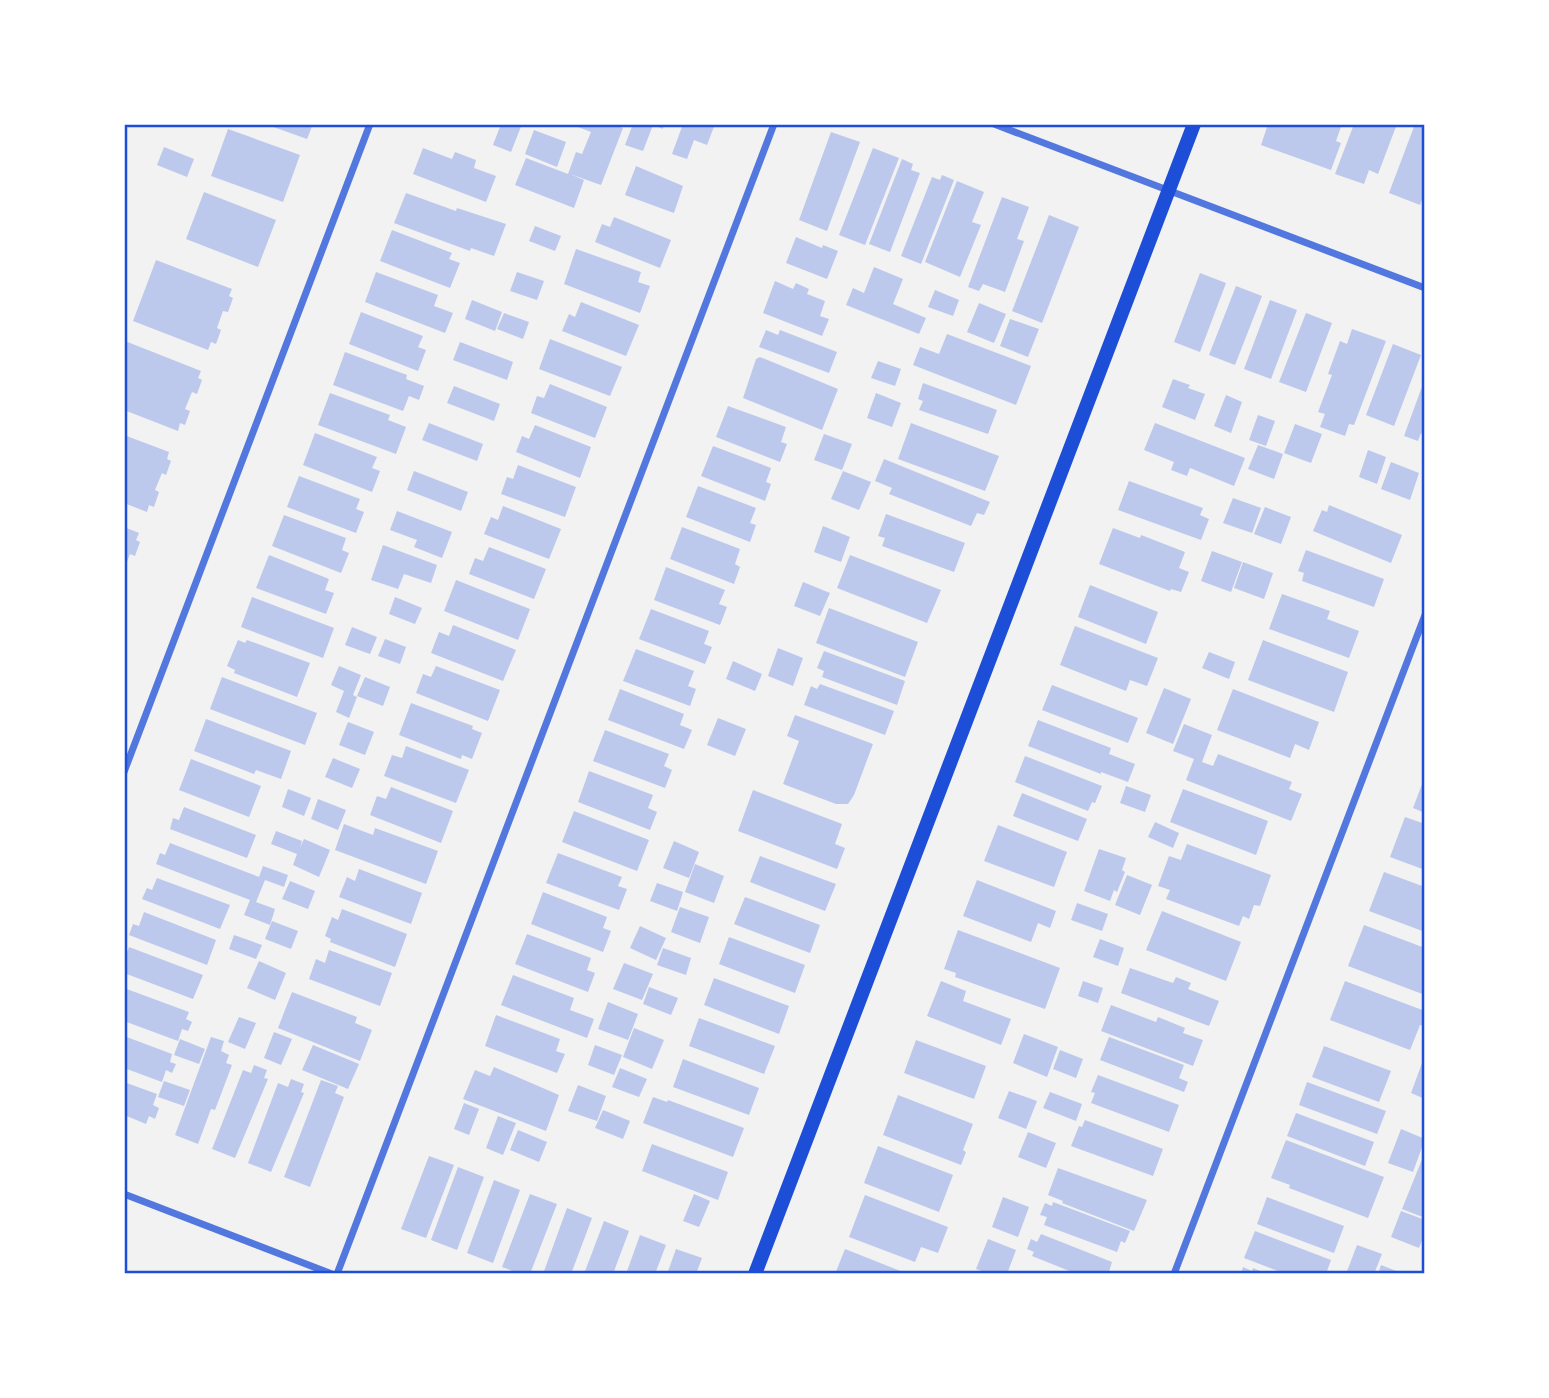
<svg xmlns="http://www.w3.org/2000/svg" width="1549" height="1398" viewBox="0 0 1549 1398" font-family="Spectral,serif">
  <rect width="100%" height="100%" fill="#f2f2f2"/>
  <!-- building -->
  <g fill="#bdc9ec">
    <polygon points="265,124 313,124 307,139"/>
    <polygon points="501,124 522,124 511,152 493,145"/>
    <polygon points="579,124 613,124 623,128 601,185 570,174 584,180 574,208 515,185 526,158 568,174 576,152 582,154 591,132 578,127"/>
    <polygon points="633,124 664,124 663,129 653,125 643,151 625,145"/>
    <polygon points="683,124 715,124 707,145 694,140 687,159 672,154"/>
    <polygon points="1268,124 1342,124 1336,141 1341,143 1331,170 1261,145"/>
    <polygon points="1354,124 1397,124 1378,174 1369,170 1364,184 1335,174"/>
    <polygon points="1415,124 1425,124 1425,192 1420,205 1389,193"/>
    <polygon points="228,129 300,155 283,202 211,176"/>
    <polygon points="534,130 566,142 557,167 525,154"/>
    <polygon points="831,132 860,142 827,231 799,220"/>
    <polygon points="164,147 194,159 187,177 157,165"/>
    <polygon points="423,148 452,159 455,152 476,160 474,168 496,176 486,202 413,174"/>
    <polygon points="873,148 899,158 865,245 839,235"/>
    <polygon points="902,159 913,164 911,170 920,173 890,252 869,244"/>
    <polygon points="636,166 683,186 674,213 625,195"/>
    <polygon points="942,175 954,180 921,264 901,256 932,177 940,180"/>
    <polygon points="957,181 984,192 972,222 981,225 960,277 925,262"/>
    <polygon points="204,192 276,220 258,267 186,239"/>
    <polygon points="406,193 456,211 457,208 506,224 494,256 471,248 470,251 394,223"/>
    <polygon points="1002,197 1029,207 1017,239 1024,241 1005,292 983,284 979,291 968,287"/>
    <polygon points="1049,215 1079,227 1042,323 1012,311"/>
    <polygon points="614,217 671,240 660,268 595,242 602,224 610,227"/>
    <polygon points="535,226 561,236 555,251 529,241"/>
    <polygon points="392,230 452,253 449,259 460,263 450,288 380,261"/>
    <polygon points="796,237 822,248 823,245 838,251 827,279 786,263"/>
    <polygon points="576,249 641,272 638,282 650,286 640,313 564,284"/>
    <polygon points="156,260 232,289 229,296 233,298 228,312 223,311 217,328 221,330 216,344 211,342 208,350 133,321"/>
    <polygon points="874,267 903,279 893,304 926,318 919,334 846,305 853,288 864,293"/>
    <polygon points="376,272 438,295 434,306 453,313 445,333 365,302"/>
    <polygon points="517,272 544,281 537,300 510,291"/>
    <polygon points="1200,273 1226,283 1200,352 1174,342"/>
    <polygon points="775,281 793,289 796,283 809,289 807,294 825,301 820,316 829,319 822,336 763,313"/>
    <polygon points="1236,286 1262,296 1235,365 1209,355"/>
    <polygon points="935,290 959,300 953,316 928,307"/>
    <polygon points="472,300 502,312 495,331 465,319"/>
    <polygon points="1270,300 1297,310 1271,379 1244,369"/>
    <polygon points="581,302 639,325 626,356 562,331 569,314 575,317"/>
    <polygon points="979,303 1006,314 994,343 967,332"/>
    <polygon points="361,312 423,336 418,347 426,350 418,371 349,344"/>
    <polygon points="504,313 529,322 523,339 497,329"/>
    <polygon points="1306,313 1332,323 1306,392 1279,382"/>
    <polygon points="1010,319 1039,329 1028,357 1000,346"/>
    <polygon points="1352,329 1386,341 1354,425 1349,424 1345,436 1320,427 1325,414 1318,412 1332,375 1328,374 1340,341 1347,344"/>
    <polygon points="766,330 778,335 780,330 837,352 829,373 759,347"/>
    <polygon points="947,334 1031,366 1016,405 913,365 920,347 939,354"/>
    <polygon points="550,339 622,367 610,396 539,369"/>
    <polygon points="125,341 201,371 198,378 202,380 197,394 192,392 185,409 190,411 185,425 180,423 178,431 124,410"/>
    <polygon points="460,342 513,362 507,380 453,360"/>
    <polygon points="1393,344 1421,355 1394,426 1366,415"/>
    <polygon points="345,352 407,375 406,379 424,386 419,400 409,396 403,411 333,385"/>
    <polygon points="760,357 838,389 822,430 743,398 756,359"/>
    <polygon points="878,361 901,369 895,386 871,378"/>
    <polygon points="1173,379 1190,385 1188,388 1205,394 1195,420 1162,407"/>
    <polygon points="1424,381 1425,435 1421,433 1418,441 1404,436"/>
    <polygon points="923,383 997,410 988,434 919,410 923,401 918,399"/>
    <polygon points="550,384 607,407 595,438 531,413 537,396 544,398"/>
    <polygon points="454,386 500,404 494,421 447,403"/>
    <polygon points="330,393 390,415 388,420 406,427 396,454 318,425"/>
    <polygon points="876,393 901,403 892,427 867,418"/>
    <polygon points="1226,395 1242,402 1231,433 1214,426"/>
    <polygon points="728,406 786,427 781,442 787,444 780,462 716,437"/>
    <polygon points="1258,415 1275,421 1266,446 1249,440"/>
    <polygon points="429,423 483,444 477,461 422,440"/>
    <polygon points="911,423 999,456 985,491 898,459"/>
    <polygon points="1155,423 1245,458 1234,486 1190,468 1187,476 1171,470 1174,462 1144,450"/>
    <polygon points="1295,424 1322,434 1311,463 1284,453"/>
    <polygon points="535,425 591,447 580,478 516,452 522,436 529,439"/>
    <polygon points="315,433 377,457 372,468 380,471 372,492 303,465"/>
    <polygon points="824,434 852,444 842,470 814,460"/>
    <polygon points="124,435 169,452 167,459 171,461 166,475 162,473 155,490 159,492 154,507 149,505 147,512 124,503"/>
    <polygon points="1258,445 1283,454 1274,479 1248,469"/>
    <polygon points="713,446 771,468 766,482 771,484 765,501 701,476"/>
    <polygon points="1368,450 1386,457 1377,484 1359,477"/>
    <polygon points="884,459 990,502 984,515 977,513 971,526 889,494 892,488 875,481"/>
    <polygon points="1391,462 1419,473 1410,500 1381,489"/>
    <polygon points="518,465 576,487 565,517 501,494 507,477 513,479"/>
    <polygon points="414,471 468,492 461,511 407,490"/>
    <polygon points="843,471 871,482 859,510 831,499"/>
    <polygon points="299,476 360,499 356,509 364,512 356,533 287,507"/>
    <polygon points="1129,481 1203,508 1200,515 1209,519 1201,540 1118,510"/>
    <polygon points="698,486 756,508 750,523 756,525 750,542 686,517"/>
    <polygon points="1233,498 1261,508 1252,533 1223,523"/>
    <polygon points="1329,505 1402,535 1391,563 1313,531 1322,510 1327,512"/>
    <polygon points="503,506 561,529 549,559 484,534 491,517 498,520"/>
    <polygon points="1265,507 1291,517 1281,544 1254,534"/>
    <polygon points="397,511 452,532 442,558 414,547 417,540 390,530"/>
    <polygon points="886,514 965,543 954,572 882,546 885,538 878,536"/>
    <polygon points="284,515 346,538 342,550 349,553 341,573 272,546"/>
    <polygon points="823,526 850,537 841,562 814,552"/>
    <polygon points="124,527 139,533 136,540 140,542 135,556 130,554 124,570"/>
    <polygon points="682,527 740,549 735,564 740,567 734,584 670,559"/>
    <polygon points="1113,528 1140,538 1141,535 1185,552 1179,568 1189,572 1181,592 1171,589 1170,591 1099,564"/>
    <polygon points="383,545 437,565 431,583 404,574 398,589 371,580"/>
    <polygon points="489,547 546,569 534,599 469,574 475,558 483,561"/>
    <polygon points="1306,550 1384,579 1374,607 1302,581 1304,573 1298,571"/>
    <polygon points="1212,551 1242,562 1231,592 1201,581"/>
    <polygon points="269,555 329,579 325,590 334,593 326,614 256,588"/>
    <polygon points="850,555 941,590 927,623 837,588"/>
    <polygon points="1243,562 1273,573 1264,599 1234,588"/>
    <polygon points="666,567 725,590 719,604 727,607 720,625 654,600"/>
    <polygon points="456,580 530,609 518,640 444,611"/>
    <polygon points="803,582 830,593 820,616 794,606"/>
    <polygon points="1090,585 1158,612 1146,644 1078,617"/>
    <polygon points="1282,594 1330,611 1327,619 1359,631 1349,658 1269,629"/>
    <polygon points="252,597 334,628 323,658 241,627"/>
    <polygon points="395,597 422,608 415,624 389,614"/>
    <polygon points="829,608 918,642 905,677 816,643"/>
    <polygon points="651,609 709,631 704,644 712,647 705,664 639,639"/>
    <polygon points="453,625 516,650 503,681 431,653 439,632 449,636"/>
    <polygon points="1075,626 1158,658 1147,686 1130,680 1126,691 1060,665"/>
    <polygon points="352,627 377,637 370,654 345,645"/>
    <polygon points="385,639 406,647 400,664 378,656"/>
    <polygon points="238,640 245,643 247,640 310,663 297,697 234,673 235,670 227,666"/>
    <polygon points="1263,640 1348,672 1334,712 1248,680"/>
    <polygon points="778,648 803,658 793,686 768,676"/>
    <polygon points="636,649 694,671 688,686 696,689 690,706 623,681"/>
    <polygon points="824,651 905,681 897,705 822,677 824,671 817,668"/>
    <polygon points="1209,652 1235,662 1229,679 1202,668"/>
    <polygon points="733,661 762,674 755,691 726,679"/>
    <polygon points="339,666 361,675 353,695 357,697 349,718 336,712 344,691 331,685"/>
    <polygon points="436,666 500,690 488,721 416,693 423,674 431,677"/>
    <polygon points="222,677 317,713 305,745 210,709"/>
    <polygon points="365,677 390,687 383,706 357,696"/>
    <polygon points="820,684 894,711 885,735 804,705 811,686 817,689"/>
    <polygon points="1052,685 1138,718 1128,743 1042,710"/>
    <polygon points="1164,688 1191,699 1173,744 1146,733"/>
    <polygon points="620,689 684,714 680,725 692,730 684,749 608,720"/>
    <polygon points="1233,689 1319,722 1309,750 1295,744 1290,758 1217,730"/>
    <polygon points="411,703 473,726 472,729 482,733 472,759 462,755 461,759 399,735"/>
    <polygon points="795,715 873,744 854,795 848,804 836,804 783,784 799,741 787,736"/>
    <polygon points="718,718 746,729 735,756 707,745"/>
    <polygon points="206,719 291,751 281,779 256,770 254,774 194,751"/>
    <polygon points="1038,720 1111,748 1109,754 1135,764 1128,782 1101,772 1101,774 1028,746"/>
    <polygon points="348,722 374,732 365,755 339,745"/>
    <polygon points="1184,724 1212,735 1202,762 1213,766 1218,754 1292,782 1289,789 1302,794 1291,821 1186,780 1194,759 1173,751"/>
    <polygon points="605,730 669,754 664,766 672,770 665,788 593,761"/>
    <polygon points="406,746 469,770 456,803 384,776 392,755 402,758"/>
    <polygon points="1025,756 1102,786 1095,803 1092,802 1088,811 1015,782"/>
    <polygon points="333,758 360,769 352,788 325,777"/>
    <polygon points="191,759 261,786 249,817 179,790"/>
    <polygon points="589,771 653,795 648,808 657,812 650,830 578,802"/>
    <polygon points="1422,784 1425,785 1425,813 1413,808"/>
    <polygon points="1126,786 1151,795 1145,812 1120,803"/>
    <polygon points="391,787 453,811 441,843 370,815 377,796 386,799"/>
    <polygon points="288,789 311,798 304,816 282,807"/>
    <polygon points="1183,789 1268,821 1256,855 1170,822"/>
    <polygon points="753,790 842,824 835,844 845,848 837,869 738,831"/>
    <polygon points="1022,793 1087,819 1078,841 1013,816"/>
    <polygon points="318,799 346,810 338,830 311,819"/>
    <polygon points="184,807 256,835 247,858 170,829 173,818 179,820"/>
    <polygon points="574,811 649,840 637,871 562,842"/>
    <polygon points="1405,817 1425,824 1425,870 1390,857"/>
    <polygon points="1155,822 1179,833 1173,848 1148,837"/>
    <polygon points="344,824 373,835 375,828 438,851 426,884 335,850"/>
    <polygon points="998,825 1067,852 1054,887 984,861"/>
    <polygon points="276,831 302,841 300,848 304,839 330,850 319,877 293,865 297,854 271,844"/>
    <polygon points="674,841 699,852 689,878 663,868"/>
    <polygon points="170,843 259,877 263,866 288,875 284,887 265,880 256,902 275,909 270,925 244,915 250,900 156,864 160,853 165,855"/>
    <polygon points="1187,844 1271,875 1260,906 1254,905 1249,919 1243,916 1239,926 1166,899 1170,890 1158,886 1169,856 1181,860"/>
    <polygon points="1099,849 1126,858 1122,870 1125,872 1117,892 1114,890 1110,901 1084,891"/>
    <polygon points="558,853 622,877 618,886 627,889 619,910 546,883"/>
    <polygon points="760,856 836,884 825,911 750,882"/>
    <polygon points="695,864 724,876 714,903 685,892"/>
    <polygon points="359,869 422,893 411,924 339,897 347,877 355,881"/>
    <polygon points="1384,872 1425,887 1425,932 1369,911"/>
    <polygon points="1127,875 1152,885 1140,915 1115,905"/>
    <polygon points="157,878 230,905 220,929 142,899 147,888 152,890"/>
    <polygon points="977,880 1056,911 1050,928 1038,923 1031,942 963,916"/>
    <polygon points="290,881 315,891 308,909 282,899"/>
    <polygon points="657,883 683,892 677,911 650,901"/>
    <polygon points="543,892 607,917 603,928 611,931 603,952 531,924"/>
    <polygon points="745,897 820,925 810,953 734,924"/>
    <polygon points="1077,903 1108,914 1102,931 1071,920"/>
    <polygon points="680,907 709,917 700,943 671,932"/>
    <polygon points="342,909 407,934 395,967 330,942 331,939 325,936 332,917 338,920"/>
    <polygon points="1162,911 1241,942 1226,981 1146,950"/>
    <polygon points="144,912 216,940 207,965 129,935 133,924 139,926"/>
    <polygon points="272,921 298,931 291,949 265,939"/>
    <polygon points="1364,925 1425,948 1425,995 1348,966"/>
    <polygon points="640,926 666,938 656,960 630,948"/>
    <polygon points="958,930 1060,968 1045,1009 955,977 956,973 944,969"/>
    <polygon points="527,934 591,958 587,970 595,973 588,992 515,964"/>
    <polygon points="234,935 262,945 256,959 229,949"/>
    <polygon points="729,937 805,965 795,993 719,964"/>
    <polygon points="1100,939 1124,948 1118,966 1093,957"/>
    <polygon points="129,947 203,975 193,999 124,973 124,960"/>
    <polygon points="663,948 691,958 686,975 657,965"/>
    <polygon points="329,950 392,973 380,1006 309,979 316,959 325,963"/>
    <polygon points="259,961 286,973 275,1000 247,988"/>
    <polygon points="624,963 653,974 642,1000 613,989"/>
    <polygon points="1130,968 1173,983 1176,977 1191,983 1188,989 1219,1001 1209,1026 1121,993"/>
    <polygon points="513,975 574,998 570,1010 594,1019 587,1038 501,1005"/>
    <polygon points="714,978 789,1006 779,1034 704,1005"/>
    <polygon points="941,981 966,991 963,1001 1011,1019 1001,1045 927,1016"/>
    <polygon points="1083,981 1103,988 1098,1003 1078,996"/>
    <polygon points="1345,981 1425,1011 1425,1026 1420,1025 1410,1050 1330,1020"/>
    <polygon points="649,987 678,998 671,1015 643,1004"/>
    <polygon points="124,988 189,1012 186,1019 192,1022 188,1031 182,1029 178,1041 124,1021"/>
    <polygon points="292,992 357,1017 355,1023 372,1030 360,1061 278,1028"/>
    <polygon points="608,1002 638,1014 628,1040 598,1029"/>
    <polygon points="1111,1005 1156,1022 1158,1017 1185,1028 1183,1033 1203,1040 1193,1066 1101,1031"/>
    <polygon points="496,1015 560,1039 556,1051 565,1054 557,1073 485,1046"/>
    <polygon points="239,1017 256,1023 245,1049 228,1042"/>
    <polygon points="699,1018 775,1046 764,1074 689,1046"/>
    <polygon points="634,1028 664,1040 652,1069 623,1057"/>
    <polygon points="274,1032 292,1039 281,1065 264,1058"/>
    <polygon points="1024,1034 1058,1047 1047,1077 1013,1063"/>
    <polygon points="124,1036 172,1054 170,1062 176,1064 172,1073 166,1070 162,1082 124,1068"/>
    <polygon points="211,1037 224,1041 221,1051 229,1055 226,1063 232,1065 215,1110 211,1109 198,1144 175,1135"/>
    <polygon points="1109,1037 1184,1065 1179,1078 1188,1082 1184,1092 1100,1060"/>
    <polygon points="180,1039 205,1049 199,1064 174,1055"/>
    <polygon points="916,1040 986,1066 974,1099 904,1073"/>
    <polygon points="313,1045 359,1064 348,1089 302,1070"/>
    <polygon points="595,1045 622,1055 614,1075 588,1065"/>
    <polygon points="1324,1046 1391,1071 1379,1102 1312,1077"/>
    <polygon points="1060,1050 1083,1059 1076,1078 1053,1069"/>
    <polygon points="683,1059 759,1088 749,1115 673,1087"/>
    <polygon points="1422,1063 1425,1064 1425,1099 1411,1093"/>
    <polygon points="254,1065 267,1070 264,1078 268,1079 235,1158 212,1149 243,1070 251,1073"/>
    <polygon points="494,1067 559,1095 546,1131 463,1099 475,1070 490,1076"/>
    <polygon points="620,1068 647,1079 639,1097 612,1087"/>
    <polygon points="1098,1075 1179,1105 1169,1132 1091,1103 1095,1093 1091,1092"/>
    <polygon points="291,1079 304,1084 301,1092 304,1093 271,1172 248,1163 278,1083 288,1087"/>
    <polygon points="321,1080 338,1086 335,1093 344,1097 310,1187 284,1177"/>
    <polygon points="164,1081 190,1090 184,1106 158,1097"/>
    <polygon points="124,1082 157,1094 153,1105 159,1108 155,1119 149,1116 146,1124 124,1115"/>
    <polygon points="1307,1082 1386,1111 1377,1134 1299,1105"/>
    <polygon points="578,1085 606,1096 597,1121 568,1111"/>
    <polygon points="1009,1091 1037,1101 1026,1129 998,1118"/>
    <polygon points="1050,1092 1082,1104 1076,1121 1043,1108"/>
    <polygon points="898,1095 973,1124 963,1150 966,1152 961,1165 883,1135"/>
    <polygon points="653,1097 667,1102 668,1100 744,1128 733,1157 643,1123"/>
    <polygon points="464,1103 479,1109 469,1135 454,1129"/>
    <polygon points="603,1110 630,1121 623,1139 595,1128"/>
    <polygon points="1296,1113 1374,1142 1365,1166 1287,1136"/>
    <polygon points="498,1116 516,1123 503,1155 486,1148"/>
    <polygon points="1085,1120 1163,1149 1153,1176 1071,1146 1079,1126 1082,1127"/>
    <polygon points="1401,1129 1425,1139 1413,1172 1388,1163"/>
    <polygon points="518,1130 547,1142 539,1162 510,1150"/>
    <polygon points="1028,1132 1056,1143 1046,1168 1018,1157"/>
    <polygon points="1286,1140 1384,1177 1368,1218 1289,1188 1290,1185 1271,1178"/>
    <polygon points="652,1144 728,1172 718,1200 642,1171"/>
    <polygon points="878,1146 953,1175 939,1212 864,1183"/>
    <polygon points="1425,1152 1425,1218 1402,1209"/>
    <polygon points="429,1156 454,1165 426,1238 401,1229"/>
    <polygon points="458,1167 484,1177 457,1250 431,1240"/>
    <polygon points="1058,1168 1147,1200 1134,1231 1062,1203 1063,1201 1048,1195"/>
    <polygon points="494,1180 520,1190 493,1263 467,1253"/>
    <polygon points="530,1194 557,1204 530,1274 520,1274 502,1267"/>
    <polygon points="694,1194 710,1201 699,1227 683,1221"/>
    <polygon points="865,1195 948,1227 938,1253 921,1247 915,1262 849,1237"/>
    <polygon points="1003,1197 1029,1207 1018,1237 992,1227"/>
    <polygon points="1267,1197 1344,1226 1334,1253 1257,1224"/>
    <polygon points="1053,1202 1130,1231 1125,1243 1121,1241 1117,1252 1044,1225 1047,1217 1040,1215 1045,1203 1052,1206"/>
    <polygon points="567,1208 592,1218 571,1274 543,1274"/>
    <polygon points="1401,1211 1425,1220 1425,1233 1419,1248 1391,1237"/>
    <polygon points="604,1221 629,1231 613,1274 584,1274"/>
    <polygon points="1255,1231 1331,1260 1326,1274 1286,1274 1244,1258"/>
    <polygon points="1041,1234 1112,1262 1109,1272 1114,1274 1077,1274 1032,1256 1034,1252 1027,1249 1031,1239 1037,1242"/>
    <polygon points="640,1235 666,1245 655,1274 626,1274"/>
    <polygon points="988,1239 1016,1250 1007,1274 990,1274 976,1269"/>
    <polygon points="1357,1245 1382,1254 1374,1274 1346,1274"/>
    <polygon points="676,1249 702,1258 696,1274 667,1274"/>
    <polygon points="845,1249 908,1274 835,1274"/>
    <polygon points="1381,1265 1404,1274 1378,1274"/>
    <polygon points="1243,1267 1252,1271 1253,1268 1267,1274 1241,1274"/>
  </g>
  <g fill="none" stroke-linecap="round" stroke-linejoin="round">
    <!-- minor -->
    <g stroke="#5277de" stroke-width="7">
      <polyline points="994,124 1425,288"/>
      <polyline points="124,772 370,124"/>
      <polyline points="124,1194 332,1274"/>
      <polyline points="337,1274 774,124"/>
      <polyline points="1174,1274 1425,615"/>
    </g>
    <!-- secondary -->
    <polyline stroke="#1d4ed8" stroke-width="14" points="755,1274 1194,124"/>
  </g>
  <!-- border -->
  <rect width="1549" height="1398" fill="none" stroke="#ffffff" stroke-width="252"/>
  <rect x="126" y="126" width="1297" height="1146" fill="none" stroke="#1d4ed8" stroke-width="2.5"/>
</svg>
